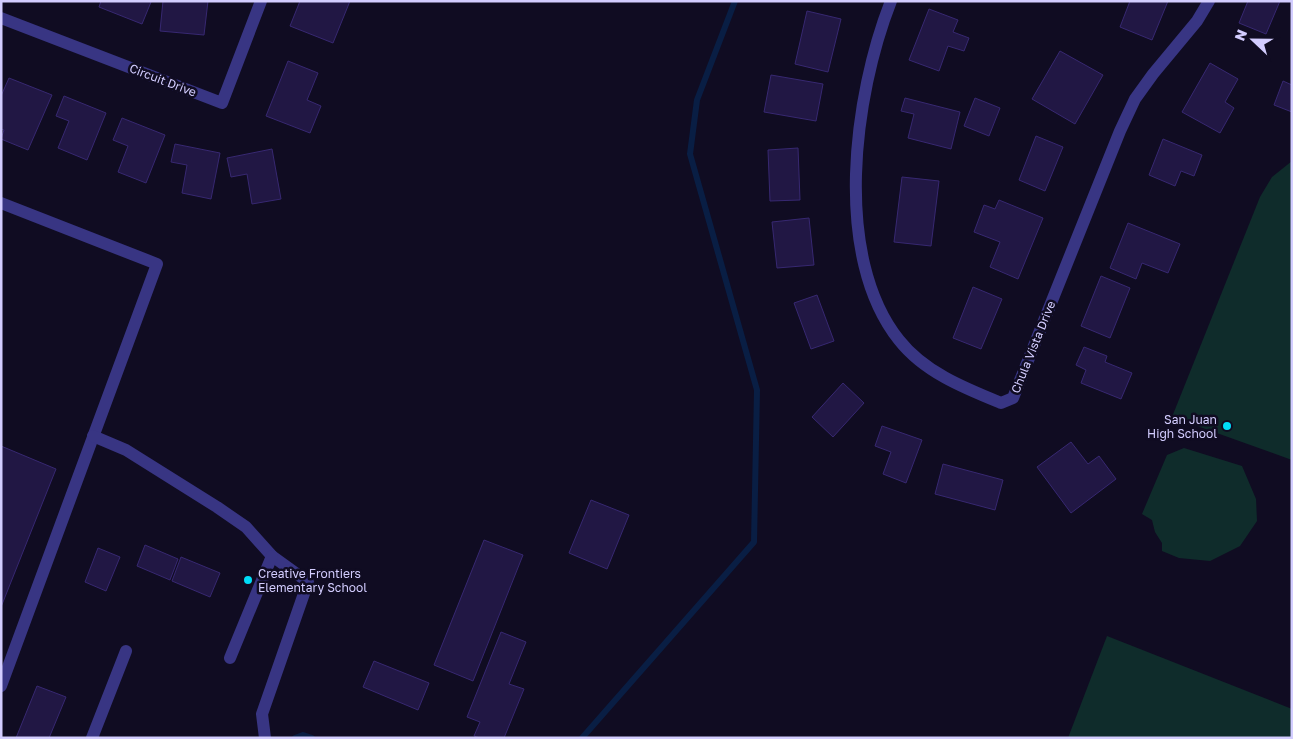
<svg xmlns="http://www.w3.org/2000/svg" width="1293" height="739" viewBox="0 0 1293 739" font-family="'Golos Text',sans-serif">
  <rect width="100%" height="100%" fill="#100c22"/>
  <!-- green -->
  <g fill="#0f2c2b">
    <polygon points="1292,161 1292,460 1172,417 1260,197 1272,177"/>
    <polygon points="1184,448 1242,466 1256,499 1257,521 1240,546 1210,561 1179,558 1162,551 1162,543 1155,532 1152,520 1142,514 1167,455"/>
    <polygon points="1107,636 1292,709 1292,738 1068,738"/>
  </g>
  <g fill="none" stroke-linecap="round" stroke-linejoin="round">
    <!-- stream -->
    <g stroke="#091e44" stroke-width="6">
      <polyline points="295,738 303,735 312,738"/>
      <polyline points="582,738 754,542 757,390 690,154 697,100 735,1"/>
    </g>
  </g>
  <!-- building -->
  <g fill="#211744" stroke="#372871">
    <polygon points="101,1 149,1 151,2 142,24 99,7"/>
    <polygon points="163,1 208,1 204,35 160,31"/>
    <polygon points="300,1 350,1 333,43 290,26"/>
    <polygon points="1130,1 1168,1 1152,40 1120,27"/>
    <polygon points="1248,1 1280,1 1266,34 1239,23"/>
    <polygon points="929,9 958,20 953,32 969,38 964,51 948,46 939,71 909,60"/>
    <polygon points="807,11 841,19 828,72 795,64"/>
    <polygon points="1060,51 1103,75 1075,124 1032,99"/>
    <polygon points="288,61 318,73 307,100 321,106 310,133 266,116"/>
    <polygon points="1210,63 1238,79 1225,102 1234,108 1220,133 1182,112"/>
    <polygon points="771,75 823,84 816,121 764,112"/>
    <polygon points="9,78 52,95 28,150 1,139 4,130 1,129 1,96"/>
    <polygon points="1283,81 1292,85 1292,112 1274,105"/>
    <polygon points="64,96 106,113 87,160 58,148 69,121 56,116"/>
    <polygon points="905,98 960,112 951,149 908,138 914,114 901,111"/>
    <polygon points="975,98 1000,108 989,136 964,126"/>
    <polygon points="122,118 165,135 146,183 118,172 128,146 113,140"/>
    <polygon points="1036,136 1063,147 1045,191 1019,180"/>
    <polygon points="1163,139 1202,155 1194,176 1181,171 1175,186 1149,175"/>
    <polygon points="175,144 220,153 211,199 182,193 187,165 171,162"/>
    <polygon points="798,148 800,200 770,201 768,150"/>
    <polygon points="272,149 281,199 252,204 247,174 231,177 227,158"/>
    <polygon points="902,177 939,181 931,246 894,242"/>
    <polygon points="999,200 1043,218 1018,279 990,267 1000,242 974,232 984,205 995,209"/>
    <polygon points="809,218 814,265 777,268 772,222"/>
    <polygon points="1128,223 1180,244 1168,273 1142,263 1136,279 1110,268"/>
    <polygon points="1101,276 1130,288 1110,338 1081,326"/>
    <polygon points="973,287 1002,299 981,349 953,338"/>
    <polygon points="817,295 834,341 811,349 794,303"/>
    <polygon points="1084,347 1107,356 1105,362 1132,373 1121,399 1081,383 1086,370 1076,365"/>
    <polygon points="843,383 864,403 833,437 812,417"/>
    <polygon points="882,426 922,440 906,483 883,474 891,452 875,446"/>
    <polygon points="1071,442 1088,464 1099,456 1116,479 1071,513 1037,467"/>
    <polygon points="1,446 56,469 1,607"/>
    <polygon points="943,464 1003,480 995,510 935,494"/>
    <polygon points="591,500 629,515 607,569 569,553"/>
    <polygon points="484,540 523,555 473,681 434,665"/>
    <polygon points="145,545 178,559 170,580 137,566"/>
    <polygon points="98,548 120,557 106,591 85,582"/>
    <polygon points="181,557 220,573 210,597 172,581"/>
    <polygon points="501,632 526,642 509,684 524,689 504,738 480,738 474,736 480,722 467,717"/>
    <polygon points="374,661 429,683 418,710 363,687"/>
    <polygon points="37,686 66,697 49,738 16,738"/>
  </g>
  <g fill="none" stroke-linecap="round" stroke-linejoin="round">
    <!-- lane -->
    <g stroke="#383583" stroke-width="12">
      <polyline points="1,203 157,264 1,686"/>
      <polyline points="93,436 126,450 217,507 246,527 272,556 308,582 262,714 265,738"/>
      <polyline points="230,658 272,556"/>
    </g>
    <!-- street -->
    <g stroke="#383583" stroke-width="12">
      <path d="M891 1C854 95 832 256 899 340 924 372 964 388 1001 403L1013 398 1120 131 1135 99 1153 74 1197 21 1209 1"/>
      <polyline points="1,18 222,103 261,1"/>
      <polyline points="92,738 126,651"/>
    </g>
  </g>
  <!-- markers -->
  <g fill="#00ddf8" stroke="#100c22" stroke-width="2">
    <circle cx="1227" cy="426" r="5"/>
    <circle cx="248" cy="580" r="5"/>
  </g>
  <g text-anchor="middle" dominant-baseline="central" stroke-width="5" stroke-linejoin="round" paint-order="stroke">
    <!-- street labels -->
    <g font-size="12" fill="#d3cdff" stroke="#100c22">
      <text transform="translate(163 80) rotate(21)">Circuit Drive</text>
      <text transform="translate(1033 347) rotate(-68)">Chula Vista Drive</text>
    </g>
    <!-- poi labels -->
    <g font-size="12" fill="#d3cdff" stroke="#100c22" text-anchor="end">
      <text x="1217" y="419">San Juan<tspan x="1217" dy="14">High School</tspan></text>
      <text x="258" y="573" text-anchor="start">Creative Frontiers<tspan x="258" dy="14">Elementary School</tspan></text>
    </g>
  </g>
  <!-- border -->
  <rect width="1293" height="739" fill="none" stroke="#d3cdff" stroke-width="5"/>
  <!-- north arrow -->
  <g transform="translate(1253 40) rotate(292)" stroke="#100c22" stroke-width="4" paint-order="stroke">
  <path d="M0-4L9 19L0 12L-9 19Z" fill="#d3cdff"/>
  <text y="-8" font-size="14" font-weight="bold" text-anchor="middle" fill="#d3cdff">N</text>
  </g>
</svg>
